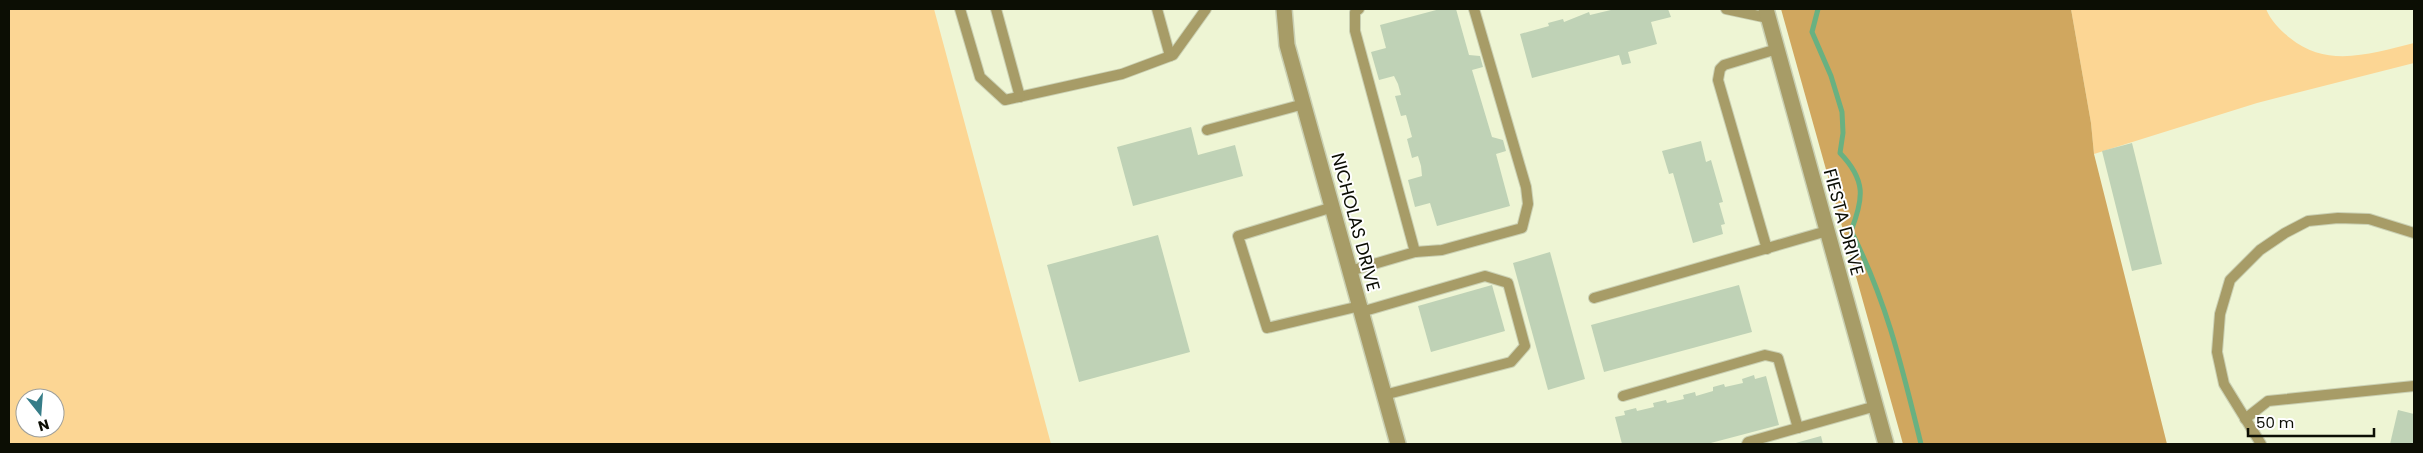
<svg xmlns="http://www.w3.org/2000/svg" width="2423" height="453" viewBox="0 0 2423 453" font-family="Poppins,sans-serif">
  <rect width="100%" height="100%" fill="#eef5d4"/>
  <!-- green -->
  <g fill="#fcd694" fill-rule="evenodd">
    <path d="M9 9H934L1051 444H9ZM25 398H55V428H25Z"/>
    <path d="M2071 9H2266C2271 21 2280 30 2290 38 2328 69 2372 53 2414 43V63L2257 103 2094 154 2091 123Z"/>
  </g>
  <!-- forest -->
  <polygon fill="#d0a75f" points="1781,9 2071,9 2091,123 2094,154 2167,444 1903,444"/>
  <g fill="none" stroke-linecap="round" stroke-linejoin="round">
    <!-- stream -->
    <path stroke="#69b181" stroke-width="5" d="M1818 9 1812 32 1831 76 1842 112 1843 133 1840 153C1866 180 1864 198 1851 231 1887 302 1902 367 1921 444"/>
  </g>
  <!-- building -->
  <g fill="#bfd2b6">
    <polygon points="1440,9 1456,9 1469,55 1480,56 1483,67 1472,70 1492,137 1503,140 1506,151 1496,154 1510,206 1437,226 1430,203 1415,207 1408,180 1422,176 1421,166 1418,156 1412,158 1407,139 1412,137 1406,115 1401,116 1395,96 1401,95 1398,84 1394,76 1379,80 1371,52 1386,48 1380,25"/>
    <polygon points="1615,9 1668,9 1671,17 1651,22 1657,44 1628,52 1631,63 1622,65 1619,55 1532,78 1520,34 1549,26 1548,23 1563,19 1564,22 1589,12 1590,15"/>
    <polygon points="1191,127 1198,155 1235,145 1243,176 1133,206 1117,147"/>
    <polygon points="1701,141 1706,162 1711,160 1723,202 1719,203 1725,224 1721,225 1723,234 1693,243 1673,173 1669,174 1662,151"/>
    <polygon points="2132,143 2162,264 2132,271 2102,151"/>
    <polygon points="1158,235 1190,352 1079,382 1047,265"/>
    <polygon points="1550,252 1585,379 1548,390 1513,263"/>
    <polygon points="1492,285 1505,331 1431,352 1418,306"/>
    <polygon points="1739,285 1752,332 1604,372 1591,325"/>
    <polygon points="1754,375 1755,379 1766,376 1779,425 1707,444 1622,444 1615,417 1625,415 1624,411 1636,408 1637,411 1654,407 1653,403 1666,400 1667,403 1684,399 1683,395 1695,392 1696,396 1713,391 1713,387 1724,384 1725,387 1743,383 1742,379"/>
    <polygon points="2398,410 2414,414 2414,444 2390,444"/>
    <polygon points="1821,436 1823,444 1792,444"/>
  </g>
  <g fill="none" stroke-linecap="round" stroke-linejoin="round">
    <defs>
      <g id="lane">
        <polyline points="960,9 980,77 1005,100 1122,74 1173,55 1206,9"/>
        <polyline points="996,9 1020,97"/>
        <polyline points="1157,9 1170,56"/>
        <polyline points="1726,9 1768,18"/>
        <polyline points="1207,130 1304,104"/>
        <polyline points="1333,207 1238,236 1267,328 1360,306"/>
        <polyline points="1767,249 1718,80 1720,69 1724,65 1777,49"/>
        <polyline points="1415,252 1442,250 1522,228 1528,204 1526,187 1474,9"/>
        <polyline points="1350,271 1415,252 1355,31 1355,12 1359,9"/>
        <polyline points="1594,298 1827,231"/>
        <polyline points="1361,312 1485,276 1508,283 1525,346 1511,362 1384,395"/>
        <polyline points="1623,396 1765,355 1778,358 1798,428"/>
        <polyline points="2245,419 2268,401 2414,386"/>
        <polyline points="1747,444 1748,442 1876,406"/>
        <polyline points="2261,444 2224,384 2217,352 2220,314 2230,280 2260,250 2285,233 2308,221 2338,218 2369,219 2414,233"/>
      </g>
      <g id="street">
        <polyline points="1284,9 1287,45 1398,444"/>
        <polyline points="1766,9 1886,444"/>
      </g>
    </defs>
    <!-- lane casing -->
    <use href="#lane" stroke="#cad0b3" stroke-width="12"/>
    <!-- street casing -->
    <use href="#street" stroke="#cad0b3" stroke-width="18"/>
    <!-- lane -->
    <use href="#lane" stroke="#a79c67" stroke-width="10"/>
    <!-- street -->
    <use href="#street" stroke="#a79c67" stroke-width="15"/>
  </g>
  <g text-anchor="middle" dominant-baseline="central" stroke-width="4" stroke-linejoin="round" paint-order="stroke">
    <!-- street labels -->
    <g font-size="18" fill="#0c0e04" stroke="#fff">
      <text transform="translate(1356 222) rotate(75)">NICHOLAS DRIVE</text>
      <text transform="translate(1844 222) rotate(75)">FIESTA DRIVE</text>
    </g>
  </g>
  <!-- border -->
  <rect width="2423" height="453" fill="none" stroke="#0c0e04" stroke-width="20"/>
  <!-- north arrow -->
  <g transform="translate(40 413) rotate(163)"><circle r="24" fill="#ffffff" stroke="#9e9f9b"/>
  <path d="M0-4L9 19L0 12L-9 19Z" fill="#367d88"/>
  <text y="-8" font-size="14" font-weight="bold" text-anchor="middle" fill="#0c0e04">N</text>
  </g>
  <!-- scale -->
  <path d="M2248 428v8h126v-8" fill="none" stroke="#0c0e04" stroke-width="2.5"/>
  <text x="2256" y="428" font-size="15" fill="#0c0e04" stroke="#ffffff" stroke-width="4" paint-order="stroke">50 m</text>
</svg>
